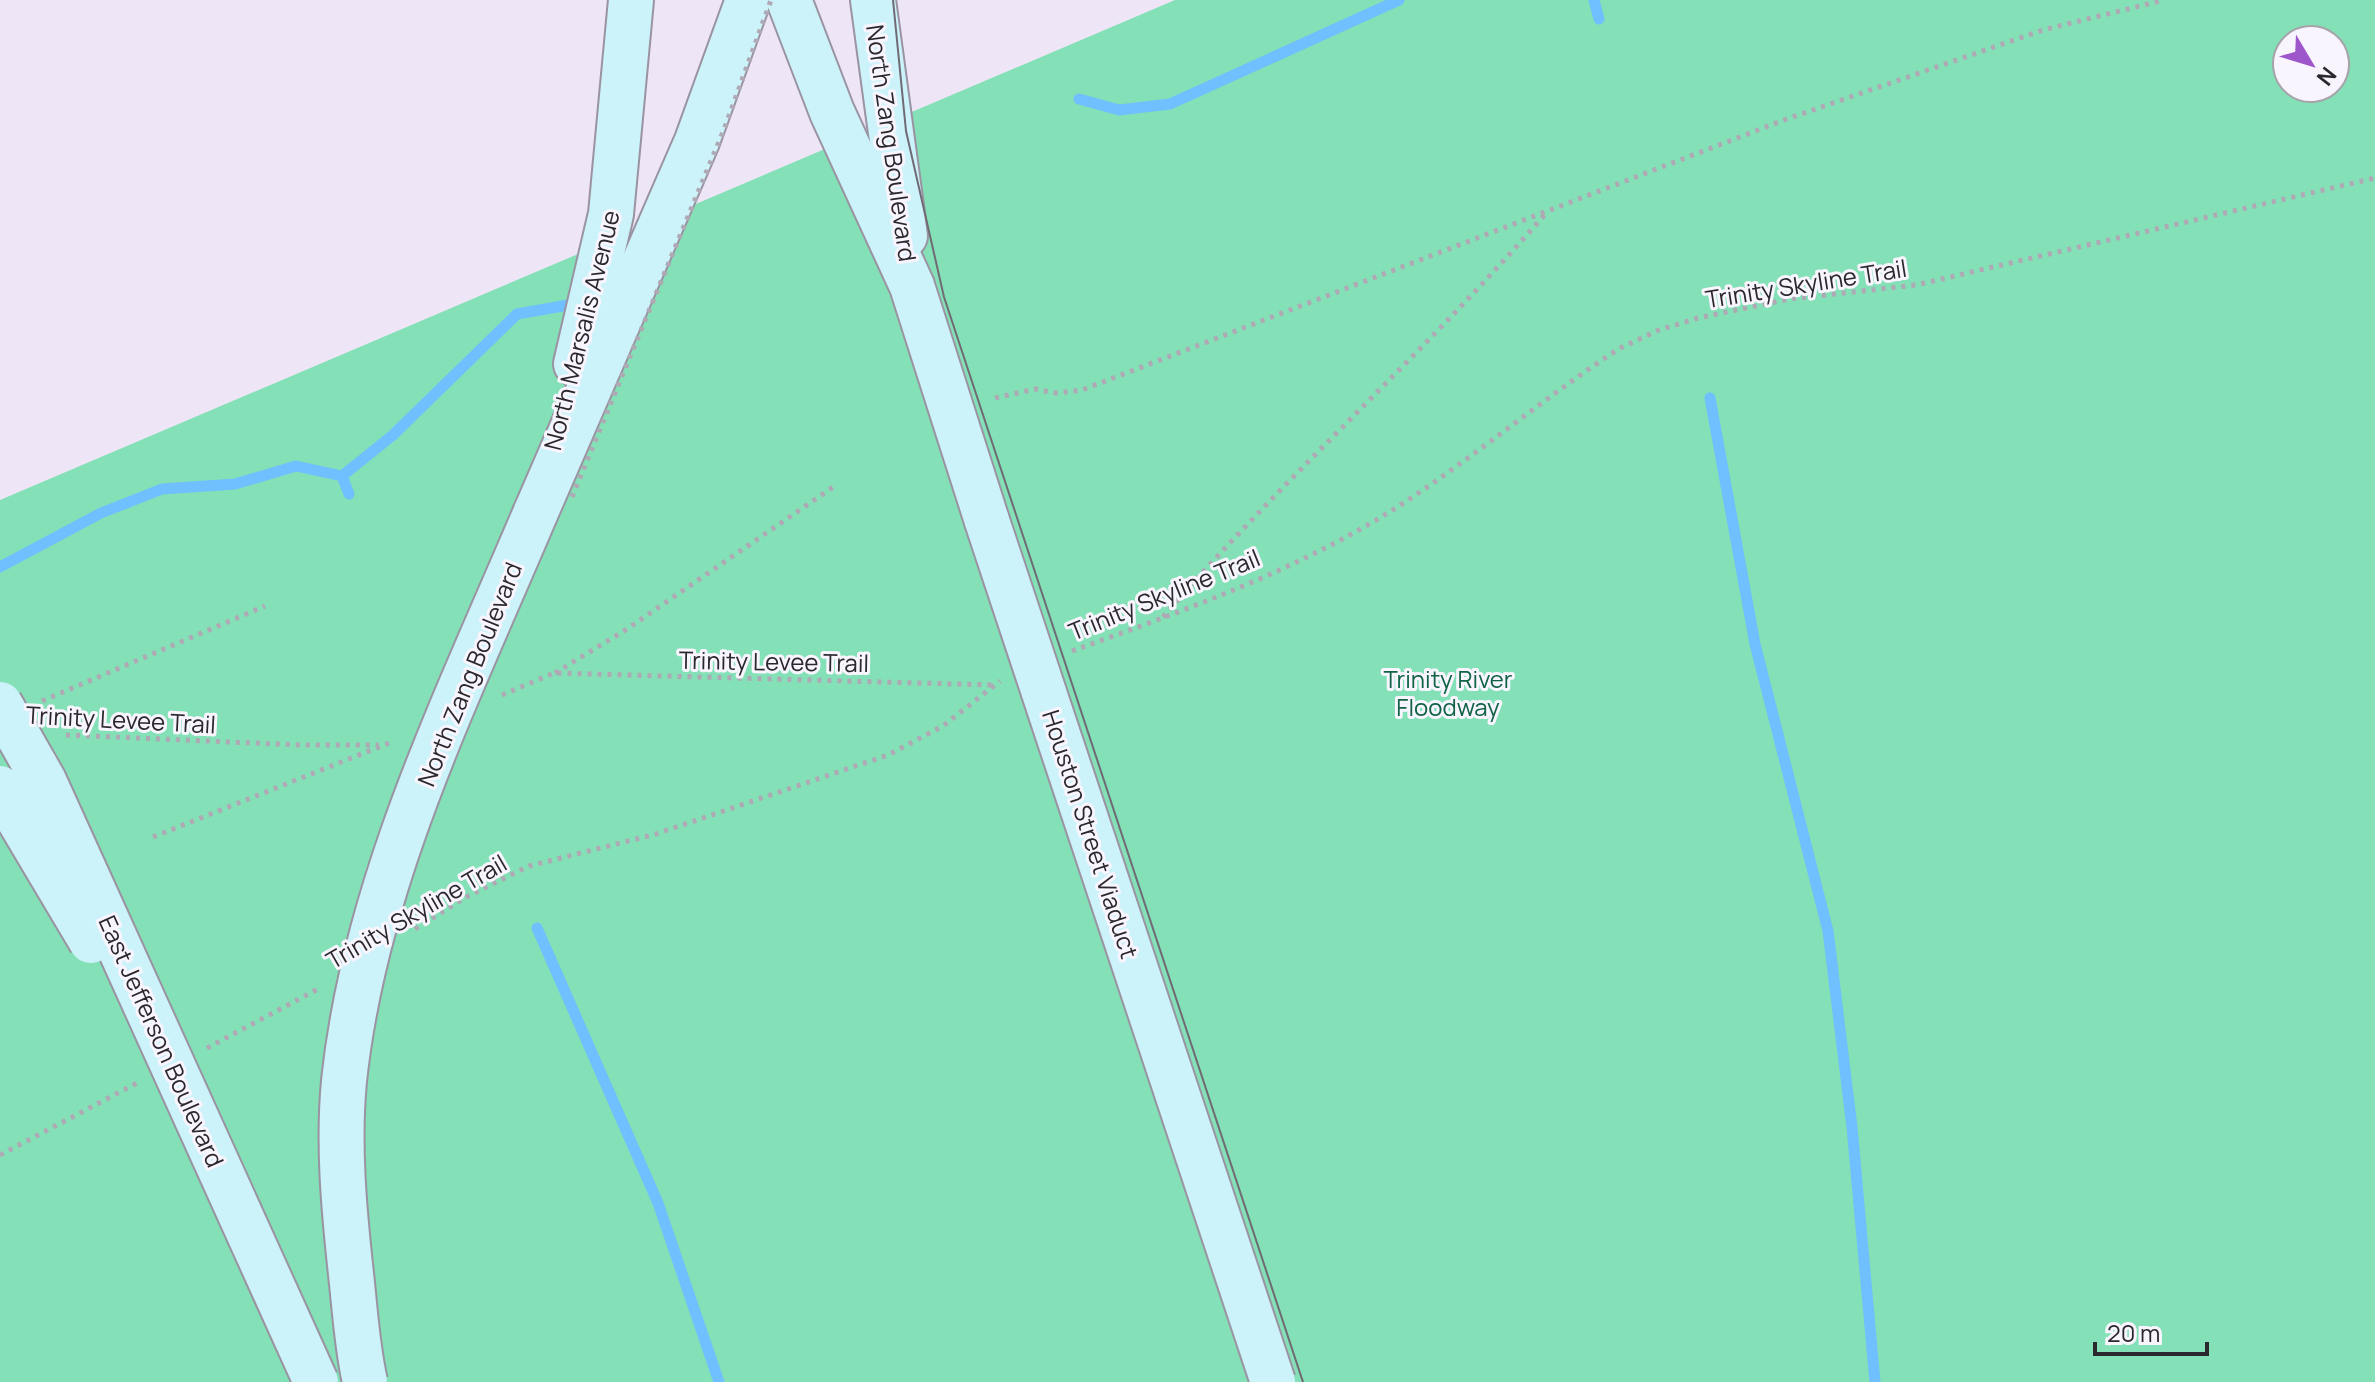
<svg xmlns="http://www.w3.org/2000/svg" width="2375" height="1382" viewBox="0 0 2375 1382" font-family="Manrope,sans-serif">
  <rect width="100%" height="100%" fill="#eee6f6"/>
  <!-- green -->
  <path fill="#84e0b6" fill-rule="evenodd" d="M1175 0H2375V1382H0V500ZM2287 40H2335V88H2287Z"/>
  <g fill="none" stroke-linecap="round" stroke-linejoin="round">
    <!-- stream -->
    <g stroke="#70bffe" stroke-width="11">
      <polyline points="1594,0 1599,19"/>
      <polyline points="1079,99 1119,110 1170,104 1399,0"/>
      <polyline points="1710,398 1755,644 1828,931 1852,1127 1875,1382"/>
      <polyline points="342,476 393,435 517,314 574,304"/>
      <polyline points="342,476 349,494"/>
      <polyline points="0,567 101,513 162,489 235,484 296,466 342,476"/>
      <polyline points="537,928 658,1203 719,1382"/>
    </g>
    <defs>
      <g id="secondary">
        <polyline points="789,0 832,112 912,286 987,521"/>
        <polyline points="873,0 905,236"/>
        <polyline points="576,364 611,214 631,0"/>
        <polyline points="535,514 697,141 748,0"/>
      </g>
    </defs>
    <!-- secondary casing -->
    <use href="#secondary" stroke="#9a93a2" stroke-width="48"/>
    <!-- path -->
    <g stroke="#afa9b5" stroke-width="5" stroke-dasharray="4 6" stroke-linecap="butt">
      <polyline points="995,398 1035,389 1056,393 1082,390 1784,120 2043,30 2164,0"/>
      <path d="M1163 617C1285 476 1425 353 1547 212"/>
      <path d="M1072 651C1180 612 1293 572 1391 511 1470 461 1542 399 1620 348L1659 330 1698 318 1790 299 1916 285 2375 178"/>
      <polyline points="555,673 627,629 836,485"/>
      <polyline points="502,695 554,673 992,685"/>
      <polyline points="42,701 265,606"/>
      <polyline points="66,735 301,745 379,745"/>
      <polyline points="153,837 394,741"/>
      <polyline points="415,929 468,896 529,866 656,834 888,755 943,726 1000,681"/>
      <polyline points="207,1048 318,989"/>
      <polyline points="0,1155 137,1083"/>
    </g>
    <!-- secondary -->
    <use href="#secondary" stroke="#ccf2fa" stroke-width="44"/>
    <!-- tram -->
    <polyline stroke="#6f6a74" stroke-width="2" points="893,0 906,131 944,297 1303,1382"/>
    <defs>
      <g id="secondary-bridge">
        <polyline points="987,521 1273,1382"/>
        <polyline points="0,704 44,781 316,1382"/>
        <polyline points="0,788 91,941"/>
        <path d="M365 1382C357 1347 355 1310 351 1274 344 1210 338 1145 344 1081 365 882 458 696 535 514"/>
      </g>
    </defs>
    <!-- secondary-bridge casing -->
    <use href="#secondary-bridge" stroke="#9a93a2" stroke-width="48" stroke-linecap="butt"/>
    <!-- path-bridge -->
    <polyline stroke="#afa9b5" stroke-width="5" stroke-dasharray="4 6" stroke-linecap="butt" points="572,497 725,127 771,0"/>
    <!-- secondary-bridge -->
    <use href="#secondary-bridge" stroke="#ccf2fa" stroke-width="44"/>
  </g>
  <g text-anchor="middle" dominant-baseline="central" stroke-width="6" stroke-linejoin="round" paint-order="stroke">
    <!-- street labels -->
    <g font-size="24" fill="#2a272d" stroke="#f9f5fe">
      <text transform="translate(892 143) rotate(82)">North Zang Boulevard</text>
      <text transform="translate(1806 283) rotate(-9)">Trinity Skyline Trail</text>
      <text transform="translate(581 330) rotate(-76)">North Marsalis Avenue</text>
      <text transform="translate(1164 594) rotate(-22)">Trinity Skyline Trail</text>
      <text transform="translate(774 661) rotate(1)">Trinity Levee Trail</text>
      <text transform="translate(469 674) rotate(-68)">North Zang Boulevard</text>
      <text transform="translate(121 719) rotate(3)">Trinity Levee Trail</text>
      <text transform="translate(1091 834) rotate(72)">Houston Street Viaduct</text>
      <text transform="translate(416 911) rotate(-30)">Trinity Skyline Trail</text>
      <text transform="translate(162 1041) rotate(66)">East Jefferson Boulevard</text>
    </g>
    <!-- park labels -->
    <g font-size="24" fill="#106345" stroke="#f9f5fe">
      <text x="1448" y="678">Trinity River<tspan x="1448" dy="28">Floodway</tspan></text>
    </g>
  </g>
  <!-- north arrow -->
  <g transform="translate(2311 64) rotate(128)"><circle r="38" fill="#f9f5fe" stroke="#a6a3aa" stroke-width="2"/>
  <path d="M0-6L14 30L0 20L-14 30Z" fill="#9e57cb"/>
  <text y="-12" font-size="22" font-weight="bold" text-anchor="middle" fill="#2a272d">N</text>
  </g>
  <!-- scale -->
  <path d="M2095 1342v12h112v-12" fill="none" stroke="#2a272d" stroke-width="4"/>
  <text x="2107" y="1342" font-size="24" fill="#2a272d" stroke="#f9f5fe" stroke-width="6" paint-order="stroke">20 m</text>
</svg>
